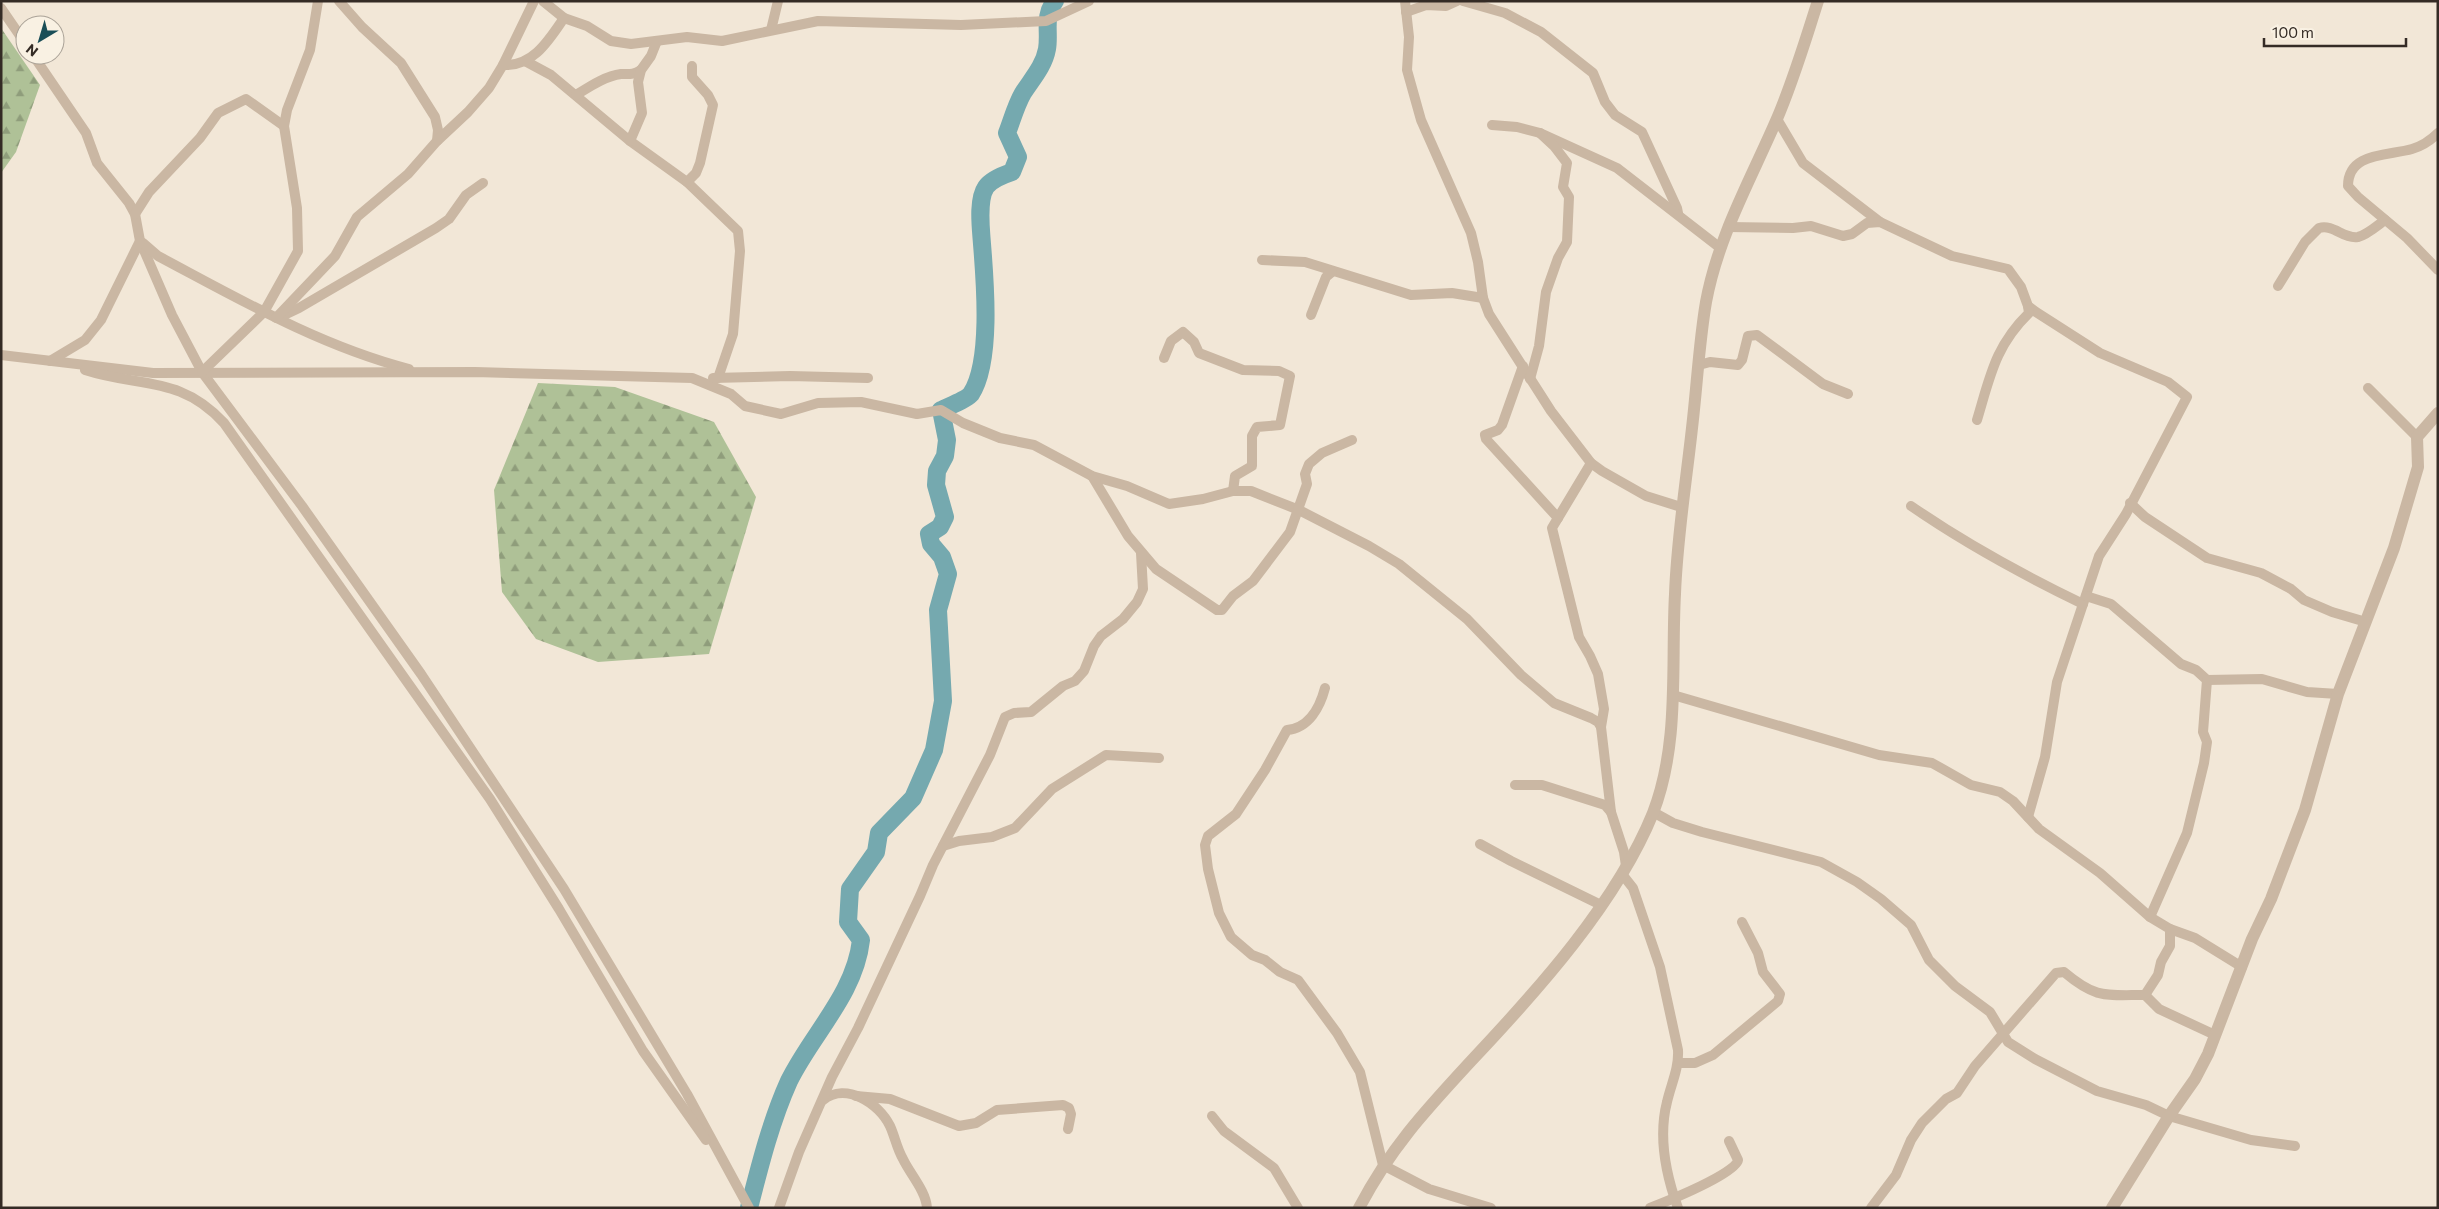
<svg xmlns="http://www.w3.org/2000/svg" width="2439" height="1209" viewBox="0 0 2439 1209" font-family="Commissioner,sans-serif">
  <defs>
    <pattern id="forest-firs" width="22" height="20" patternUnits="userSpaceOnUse" patternTransform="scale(1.25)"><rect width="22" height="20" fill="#afc197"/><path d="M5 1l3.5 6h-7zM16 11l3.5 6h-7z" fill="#8f9d7b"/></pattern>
  </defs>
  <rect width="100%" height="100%" fill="#f2e7d7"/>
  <!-- forest -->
  <g fill="url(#forest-firs)">
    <polygon points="1,28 40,85 16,152 1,173"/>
    <polygon points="538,383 615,387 714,422 756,497 709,654 598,662 536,639 502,592 494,490"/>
  </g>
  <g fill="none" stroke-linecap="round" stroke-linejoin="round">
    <!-- river -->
    <path stroke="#75a9af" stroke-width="18" d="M749 1208C760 1165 771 1121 789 1081 812 1034 855 994 861 940L848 922 850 889 876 852 879 833 913 798 934 750 943 701 938 610 948 574 942 557 931 544 929 534 940 527 945 517 936 485 937 471 945 456 947 440 941 410C949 406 966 400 971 394 992 362 985 281 982 244 981 229 977 200 986 187 991 180 1003 175 1012 172L1018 157 1007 133C1012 120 1016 105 1023 93 1032 79 1044 66 1047 49 1050 32 1043 16 1055 1"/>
    <!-- minor -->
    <g stroke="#cab7a3" stroke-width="10">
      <polyline points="339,1 362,27 401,63 435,117 438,130 437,141"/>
      <polyline points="543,1 564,18 587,26 611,41 631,44 687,37 722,41 818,21 961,25 1046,21 1089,1"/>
      <polyline points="1405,1 1409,37 1407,70 1421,120 1471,233 1478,262 1483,298 1489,314 1551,411 1591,463 1602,471 1646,496 1681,507"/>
      <polyline points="1463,1 1505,13 1541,32 1593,73 1605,102 1615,115 1642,132 1677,208 1678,213"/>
      <polyline points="1,8 25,43"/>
      <polyline points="1406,12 1426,5 1446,6 1457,1"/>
      <polyline points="771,30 778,1"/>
      <polyline points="33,55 86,133 97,163 129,203 135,214 140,241 172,315 202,372 302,506 421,674 564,889 687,1094 749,1208"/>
      <polyline points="525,61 551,75 630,141 687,182 738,231 740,251 733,334 718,378"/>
      <path d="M503 65C533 67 549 40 564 18"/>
      <path d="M576 95C589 87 605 76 621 74 630 74 633 75 641 70"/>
      <polyline points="1777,119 1803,163 1880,222"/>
      <polyline points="1492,125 1517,127 1540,133 1617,168 1719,247"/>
      <path d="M2438 133C2431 140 2422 146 2412 149 2388 156 2348 152 2348 186L2358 197 2407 238 2438 270"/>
      <polyline points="630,141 642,113 638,82 641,70 651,56 657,41"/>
      <polyline points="687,182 696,173 700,163 713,105 708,95 692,77 692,66"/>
      <polyline points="135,214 149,192 200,138 218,113 246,99 284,126"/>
      <polyline points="1728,227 1793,228 1811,226 1843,236 1852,234 1867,223 1880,222 1952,256 2008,269 2021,287 2028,306 2036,312 2100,353 2168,382 2187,397 2126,514 2099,556 2057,682 2045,757 2028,817"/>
      <path d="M143 243 158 256C239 299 320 346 409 369"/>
      <polyline points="1262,260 1305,262 1411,295 1452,293 1483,298"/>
      <path d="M2278 286 2305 242 2319 228C2334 224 2343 239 2358 237 2367 235 2378 225 2385 220"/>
      <polyline points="1311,315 1326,277 1332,272"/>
      <polyline points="280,317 299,308 436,228 449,219 466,195 483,183"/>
      <polyline points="276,318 335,256 357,217 408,174 437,141 468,112 489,88 503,65 534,1"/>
      <polyline points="1,355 153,373 475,372 692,378 731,394 745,406 781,414 818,403 861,402 917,414 941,410 963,423 1000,438 1034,445 1092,476 1127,486 1169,504 1203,499 1233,491 1251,491 1299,510 1369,546 1399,564 1467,619 1521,675 1554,703 1591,718 1598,722 1601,727"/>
      <polyline points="1164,358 1171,341 1183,332 1194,342 1199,353 1243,370 1279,371 1290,376 1280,425 1257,427 1252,436 1252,466 1235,476 1233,491"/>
      <polyline points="50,361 85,340 101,320 140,241"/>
      <polyline points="1699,365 1710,362 1738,365 1742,360 1748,336 1757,335 1823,384 1848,394"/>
      <polyline points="1523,366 1502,425 1498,430 1485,435 1486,439 1558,518"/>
      <path d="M85 370C140 388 180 375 224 423L490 799 559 909 643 1051 706 1140"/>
      <polyline points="202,372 264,312 298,251 297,208 284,126 287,110 310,50 318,1"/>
      <polyline points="713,378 790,376 868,378"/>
      <polyline points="1530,379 1539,346 1546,292 1558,258 1567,242 1569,197 1563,187 1567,163 1554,146 1540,133"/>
      <polyline points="2368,388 2417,437"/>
      <path d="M1977 420C1990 377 1995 346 2029 313L2028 306"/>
      <polyline points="1591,463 1552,528 1579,637 1590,656 1598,674 1604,709 1601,727 1611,812 1624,852 1626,866"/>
      <polyline points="1092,476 1128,536 1156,569 1217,610 1222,610 1233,596 1253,581 1290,532 1307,484 1305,474 1309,464 1322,453 1352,440"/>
      <polyline points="2130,503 2145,517 2207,558 2261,573 2291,589 2304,600 2332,612 2366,622"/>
      <path d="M1911 506C1966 544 2023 575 2083 604"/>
      <polyline points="2086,596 2111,604 2181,664 2196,670 2207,680 2203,732 2207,742 2204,763 2187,833 2150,917"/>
      <polyline points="2207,680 2262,679 2307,692 2338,694"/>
      <path d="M1325 688C1320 707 1309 728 1287 730L1265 770 1236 814 1208 836 1205 845 1208 869 1219 913 1231 937 1252 955 1265 960 1280 972 1298 980 1337 1033 1360 1072 1383 1165 1429 1189 1491 1208"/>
      <polyline points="1673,695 1879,755 1932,763 1971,785 2000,792 2013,801 2039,829 2100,873 2150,917 2170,929 2195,938 2242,967"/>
      <polyline points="1515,785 1542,785 1605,805 1611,812"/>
      <polyline points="1653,812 1673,823 1702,832 1821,862 1857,882 1881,899 1911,925 1929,960 1955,986 1990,1012 2008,1042 2035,1059 2097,1091 2146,1105 2169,1116 2251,1140 2295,1146"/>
      <polyline points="1480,844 1511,861 1601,905"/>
      <polyline points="943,846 959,841 992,837 1015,828 1052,789 1106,755 1159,758"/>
      <path d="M1622 874 1633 888 1660 967 1678 1050C1679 1069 1671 1084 1667 1102 1658 1137 1666 1175 1678 1208"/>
      <polyline points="2145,995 2159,1009 2215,1035"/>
      <polyline points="1679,1063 1695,1063 1713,1055 1778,1001 1780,994 1763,972 1758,953 1742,922"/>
      <polyline points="856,1096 890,1099 959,1126 976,1123 997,1110 1063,1105 1069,1108 1071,1114 1068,1129"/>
      <path d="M823 1100C846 1082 879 1103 890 1126 895 1137 897 1149 903 1159 910 1174 926 1191 927 1208"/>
      <polyline points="1212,1116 1224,1131 1274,1168 1298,1208"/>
      <polyline points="779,1208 799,1152 832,1077 858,1028 920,896 933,865 990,755 1005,717 1014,713 1031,712 1063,686 1075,681 1084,671 1094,646 1101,636 1123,619 1137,602 1143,589 1141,553"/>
      <path d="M1650 1208C1665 1202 1736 1174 1738 1160L1729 1141"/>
      <path d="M1871 1208 1896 1175 1911 1140 1922 1123 1946 1099 1957 1093 1975 1066 2056 973 2064 972C2096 999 2105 995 2145 995L2158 975 2161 962 2170 946V929"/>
    </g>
    <!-- tertiary -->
    <g stroke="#cab7a3" stroke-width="12">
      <path d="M1359 1208C1391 1147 1426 1110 1472 1060 1538 990 1617 902 1653 813 1680 743 1671 666 1675 594 1677 538 1686 483 1692 428 1697 386 1699 343 1706 302 1718 237 1750 181 1776 121 1793 82 1805 41 1818 1"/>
      <polyline points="2112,1208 2169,1116 2195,1079 2208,1054 2252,939 2271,899 2305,810 2338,694 2394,548 2418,467 2417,437 2438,413"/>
    </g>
  </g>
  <!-- border -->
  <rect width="2439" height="1209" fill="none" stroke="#342b25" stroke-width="5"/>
  <!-- north arrow -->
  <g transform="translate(40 40) rotate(218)"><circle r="24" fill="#f9f1e3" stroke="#aaa297"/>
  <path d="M0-4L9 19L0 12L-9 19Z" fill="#1a4e57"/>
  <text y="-8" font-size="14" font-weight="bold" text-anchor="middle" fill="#342b25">N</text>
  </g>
  <!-- scale -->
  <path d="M2264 38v8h142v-8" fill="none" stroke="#342b25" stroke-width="2.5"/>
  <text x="2272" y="38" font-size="15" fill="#342b25" stroke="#f9f1e3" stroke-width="4" paint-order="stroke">100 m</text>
</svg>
